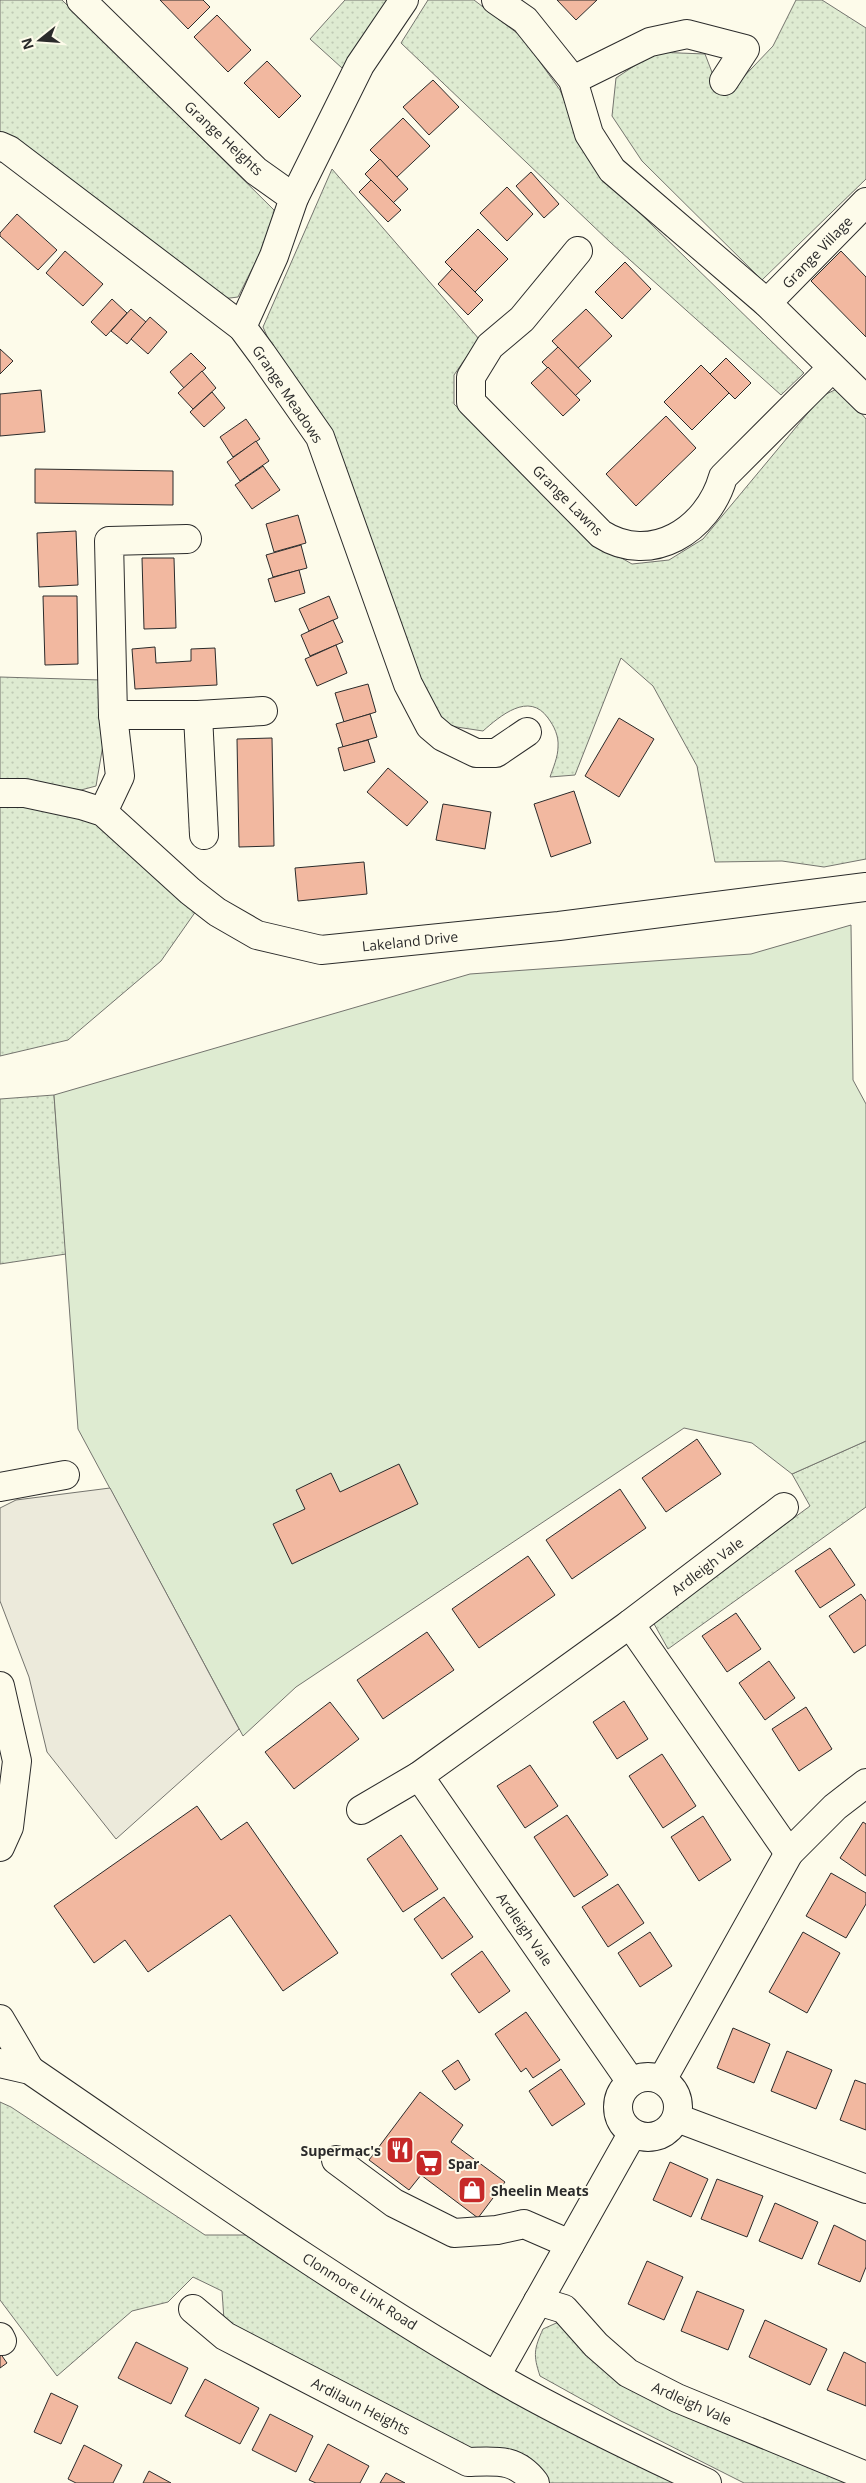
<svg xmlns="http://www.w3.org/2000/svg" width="866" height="2483" viewBox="0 0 866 2483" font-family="'Open Sans',sans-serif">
  <defs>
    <pattern id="grass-dots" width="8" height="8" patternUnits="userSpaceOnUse" patternTransform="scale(1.25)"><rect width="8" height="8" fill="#deebd1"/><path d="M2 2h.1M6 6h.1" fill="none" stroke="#bfcab4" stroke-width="1.8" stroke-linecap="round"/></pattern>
  </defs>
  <rect width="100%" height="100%" fill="#fdfbea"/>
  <!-- grass -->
  <g fill="url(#grass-dots)" stroke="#74746e">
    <polygon points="0,0 62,0 274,210 275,223 238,297 222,299 0,134"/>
    <polygon points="345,0 390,0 342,68 310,39"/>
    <polygon points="428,0 474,0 522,37 560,90 581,141 612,186 804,373 781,395 611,243 401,43"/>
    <polygon points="796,0 822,0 866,28 866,179 762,280 642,161 612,116 616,78 655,52 705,54 718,88 733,88 773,46"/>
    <path d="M332 169 479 339 454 375V404L595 543 632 564 669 560 703 539 822 396 839 388 866 419V859L824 867 782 861 715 862 697 766 653 686 621 658 575 775 550 777C553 768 558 757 558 747 559 736 554 726 548 718 529 691 500 716 483 731L450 726 432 709 263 327Z"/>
    <polygon points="0,677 101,680 103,745 96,786 81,790 0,779"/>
    <polygon points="0,795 81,805 203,901 161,961 68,1040 0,1056"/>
    <polygon points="54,1095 66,1254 0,1264 0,1099"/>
    <polygon points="866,1441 866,1507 668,1649 653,1622 810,1506 792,1474"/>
    <polygon points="0,2102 11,2107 205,2235 248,2235 678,2483 545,2483 528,2456 464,2448 224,2320 222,2291 193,2277 168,2302 132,2311 57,2376 0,2300"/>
    <path d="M563 2320 619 2383 735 2437 851 2483H744L621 2421 540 2376C533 2355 534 2349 543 2329Z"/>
  </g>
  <!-- garden -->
  <polygon fill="#deebd1" stroke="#74746e" points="851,925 853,1080 866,1104 866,1441 792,1474 752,1443 684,1428 296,1687 243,1736 78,1429 54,1095 470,974 751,954"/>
  <!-- parking -->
  <polygon fill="#eceadb" stroke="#74746e" points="110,1488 239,1729 116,1839 47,1752 29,1677 0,1601 0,1508 16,1500"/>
  <!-- building -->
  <g fill="#f2b8a0" stroke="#2b2b2b">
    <polygon points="160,0 203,0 210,7 188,29"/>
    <polygon points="557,0 597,0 576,20"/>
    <polygon points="217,15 251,50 228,72 194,37"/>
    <polygon points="267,61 301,96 279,118 244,83"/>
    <polygon points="433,80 459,107 429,135 403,107"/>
    <polygon points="403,118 430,146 397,177 370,150"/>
    <polygon points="380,159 408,189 393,203 365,174"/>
    <polygon points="531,172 559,204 544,218 516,186"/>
    <polygon points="371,180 401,210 388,222 359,192"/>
    <polygon points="507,187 533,214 507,241 480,213"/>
    <polygon points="17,214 57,250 38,270 0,236 0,233"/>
    <polygon points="478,229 508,259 475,292 445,262"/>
    <polygon points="65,251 103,284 83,306 46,273"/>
    <polygon points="841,251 866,277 866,337 811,281"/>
    <polygon points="625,262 651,289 622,319 595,292"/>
    <polygon points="452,269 483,300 468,315 438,284"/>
    <polygon points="112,299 127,313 106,336 91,322"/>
    <polygon points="131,309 146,322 127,344 111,331"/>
    <polygon points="586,309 612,336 578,368 552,341"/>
    <polygon points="150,317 167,332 148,354 131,339"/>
    <polygon points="558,347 591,381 575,396 542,362"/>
    <polygon points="0,349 13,361 0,374"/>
    <polygon points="191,353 206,368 184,388 170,372"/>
    <polygon points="726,358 751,383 735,399 710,374"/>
    <polygon points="701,365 729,393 692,430 664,402"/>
    <polygon points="548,367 580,400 563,416 531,383"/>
    <polygon points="202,371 216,388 193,409 178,393"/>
    <polygon points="41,390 45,432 0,436 0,394"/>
    <polygon points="212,392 225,408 204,427 190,412"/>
    <polygon points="666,416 696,448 636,506 606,474"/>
    <polygon points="246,419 260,439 233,457 220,437"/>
    <polygon points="256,441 269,461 240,481 227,462"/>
    <polygon points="263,466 280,490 252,509 235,485"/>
    <polygon points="35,469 173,471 173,505 35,503"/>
    <polygon points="298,515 306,543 274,552 266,524"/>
    <polygon points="76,531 78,585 39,587 37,533"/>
    <polygon points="301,545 307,568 273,577 266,555"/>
    <polygon points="142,558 174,558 176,628 144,629"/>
    <polygon points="299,570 305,593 275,602 268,579"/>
    <polygon points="43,596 77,596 78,664 45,665"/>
    <polygon points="329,596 338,618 309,631 299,609"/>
    <polygon points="333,620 343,642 310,656 301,635"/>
    <polygon points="336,645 347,673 317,686 305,659"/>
    <polygon points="155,647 156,663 191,661 191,649 215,648 217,685 135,689 132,649"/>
    <polygon points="368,684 376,712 344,722 335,693"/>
    <polygon points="370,714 377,737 343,747 336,724"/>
    <polygon points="619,718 654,739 619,797 585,776"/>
    <polygon points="272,738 274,846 239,847 237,739"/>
    <polygon points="368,740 375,762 344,771 338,748"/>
    <polygon points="388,768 428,802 407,826 367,792"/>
    <polygon points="574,791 591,843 551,857 534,804"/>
    <polygon points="443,804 491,812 485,849 436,840"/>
    <polygon points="364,862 367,894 298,901 295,868"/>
    <polygon points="697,1439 721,1474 666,1512 642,1478"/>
    <polygon points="399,1464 418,1504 292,1564 273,1524 305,1509 296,1490 331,1473 340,1492"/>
    <polygon points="620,1489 646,1528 572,1579 546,1540"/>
    <polygon points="830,1548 855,1585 820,1608 795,1571"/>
    <polygon points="528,1556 555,1595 479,1648 452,1609"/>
    <polygon points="861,1594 866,1601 866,1645 854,1653 829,1616"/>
    <polygon points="736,1613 761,1649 727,1672 702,1636"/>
    <polygon points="427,1632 454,1670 383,1719 357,1680"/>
    <polygon points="769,1661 795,1698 765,1720 739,1683"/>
    <polygon points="624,1701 648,1739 617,1759 593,1722"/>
    <polygon points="330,1702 359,1739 294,1789 265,1752"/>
    <polygon points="806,1707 832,1749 799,1771 772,1729"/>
    <polygon points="662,1754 696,1806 663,1828 629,1776"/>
    <polygon points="530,1765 558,1806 525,1828 497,1786"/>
    <polygon points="197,1806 221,1840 247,1822 338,1953 283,1991 230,1915 148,1972 125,1940 94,1963 54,1906"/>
    <polygon points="567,1815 608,1875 574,1897 534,1837"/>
    <polygon points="703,1816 731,1860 699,1881 671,1837"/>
    <polygon points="863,1822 866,1824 866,1876 840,1858"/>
    <polygon points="401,1835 438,1889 403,1912 367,1859"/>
    <polygon points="831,1873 866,1893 866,1904 846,1938 806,1916"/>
    <polygon points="618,1884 644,1923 608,1947 582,1907"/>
    <polygon points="444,1897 473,1937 442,1959 414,1919"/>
    <polygon points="650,1932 672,1966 640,1987 618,1953"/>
    <polygon points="803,1932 840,1953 807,2013 769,1992"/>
    <polygon points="482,1951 510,1991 479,2013 451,1974"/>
    <polygon points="526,2012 560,2060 533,2078 526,2068 521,2072 495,2034"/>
    <polygon points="733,2028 770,2044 754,2083 717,2068"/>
    <polygon points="787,2051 832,2070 816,2109 771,2091"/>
    <polygon points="458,2060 470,2080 455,2090 442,2071"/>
    <polygon points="561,2069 585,2104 552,2126 529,2091"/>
    <polygon points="855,2080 866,2084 866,2130 840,2120"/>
    <polygon points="420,2092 463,2125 451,2142 505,2182 478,2218 421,2175 409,2190 369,2160"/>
    <polygon points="670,2162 708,2179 691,2217 653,2200"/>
    <polygon points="717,2179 763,2196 747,2237 701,2219"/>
    <polygon points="775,2203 818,2222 802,2259 759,2241"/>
    <polygon points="834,2225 866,2241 866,2267 860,2282 818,2264"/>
    <polygon points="647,2261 683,2277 664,2320 628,2304"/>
    <polygon points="697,2291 744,2310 728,2350 681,2331"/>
    <polygon points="765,2320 827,2349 810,2385 749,2357"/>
    <polygon points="136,2342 188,2368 171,2404 118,2378"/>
    <polygon points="844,2352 866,2363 866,2406 827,2390"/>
    <polygon points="0,2353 7,2363 0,2368"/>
    <polygon points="205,2379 259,2408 240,2444 185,2416"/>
    <polygon points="51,2393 78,2406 61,2444 34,2432"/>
    <polygon points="270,2414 313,2436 296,2472 252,2450"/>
    <polygon points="328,2444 369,2466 360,2483 316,2483 309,2480"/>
    <polygon points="84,2445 122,2465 113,2483 76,2483 68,2479"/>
    <polygon points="149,2471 171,2483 143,2483"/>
    <polygon points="386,2473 405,2483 380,2483"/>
  </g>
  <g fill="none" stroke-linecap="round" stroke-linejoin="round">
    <defs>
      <g id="minor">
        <polyline points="81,0 256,171 294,198"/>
        <polyline points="496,0 525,20 573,80 589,134 612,170 767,303 866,400"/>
        <polyline points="573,80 650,42 687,34 745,49 724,81"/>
        <polyline points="0,146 9,150 242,327 262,354 320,437 408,684 430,726 443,737 476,753 496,753 527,732"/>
        <path d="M578 251 522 319 490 346 471 377V402L601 534C651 566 708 530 723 477L832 368"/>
        <polyline points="767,303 866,202"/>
        <polyline points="242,327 274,256 294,198 360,65 404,0"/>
        <polyline points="113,715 198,715 263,711"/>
        <polyline points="198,715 204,835"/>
        <polyline points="0,793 25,793 81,805 103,812 190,891 217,912 257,935 321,950 559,926 866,887"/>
        <polyline points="103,812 120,776 113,715 109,541 187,539"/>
        <polyline points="0,1487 65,1475"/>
        <polyline points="630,1624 789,1853"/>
        <polyline points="0,1686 17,1761 9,1827 0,1847"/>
        <polyline points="419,1776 631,2082"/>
        <polyline points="361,1810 419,1776 630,1624 784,1507"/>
        <circle cx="648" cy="2107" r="30"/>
        <polyline points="662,2080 789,1853 835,1807 866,1783"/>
        <polyline points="677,2118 866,2189"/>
        <polyline points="336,2160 394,2203 454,2233 497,2230 524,2224 570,2244"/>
        <polyline points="538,2301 564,2309 596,2345 628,2373 677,2398 866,2476"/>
        <path d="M193 2309 225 2336 468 2462C497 2461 516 2458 535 2483"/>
        <polyline points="0,2337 2,2341"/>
        <polyline points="496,2376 632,2134"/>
      </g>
      <g id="major">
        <polyline points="0,2019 30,2070"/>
        <path d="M0 2063 30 2070C184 2175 336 2284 497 2377 565 2416 636 2450 707 2483"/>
      </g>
    </defs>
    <!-- minor casing -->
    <use href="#minor" stroke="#2b2b2b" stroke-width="30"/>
    <!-- major casing -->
    <use href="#major" stroke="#2b2b2b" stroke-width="30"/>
    <!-- minor -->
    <use href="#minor" stroke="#fdfbea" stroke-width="28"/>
    <!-- major -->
    <use href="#major" stroke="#fdfbea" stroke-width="28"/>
  </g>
  <!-- icons -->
  <defs>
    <symbol id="restaurant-square" viewBox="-11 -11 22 22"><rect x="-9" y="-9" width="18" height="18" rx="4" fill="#c62828" stroke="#fdfbea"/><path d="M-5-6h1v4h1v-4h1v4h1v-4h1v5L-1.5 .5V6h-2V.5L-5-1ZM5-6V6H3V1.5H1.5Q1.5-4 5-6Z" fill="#fff"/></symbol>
    <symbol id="supermarket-square" viewBox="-11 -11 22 22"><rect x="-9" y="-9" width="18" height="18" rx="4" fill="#c62828" stroke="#fdfbea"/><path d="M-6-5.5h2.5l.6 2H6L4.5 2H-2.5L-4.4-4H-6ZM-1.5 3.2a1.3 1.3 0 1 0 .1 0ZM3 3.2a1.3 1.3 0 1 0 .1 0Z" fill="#fff"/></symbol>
    <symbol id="shop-square" viewBox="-11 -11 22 22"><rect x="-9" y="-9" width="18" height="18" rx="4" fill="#c62828" stroke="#fdfbea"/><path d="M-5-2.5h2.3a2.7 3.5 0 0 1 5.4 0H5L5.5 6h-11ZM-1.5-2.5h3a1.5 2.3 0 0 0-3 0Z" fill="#fff"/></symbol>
  </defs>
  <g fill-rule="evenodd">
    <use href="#restaurant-square" x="384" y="2134" width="32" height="32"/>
    <use href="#supermarket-square" x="413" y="2147" width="32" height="32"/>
    <use href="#shop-square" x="456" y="2174" width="32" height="32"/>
  </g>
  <g text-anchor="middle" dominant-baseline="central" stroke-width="4" stroke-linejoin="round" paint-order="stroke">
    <!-- street labels -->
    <g font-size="14" fill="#2b2b2b" stroke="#fdfbea">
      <text transform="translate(224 138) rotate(43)">Grange Heights</text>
      <text transform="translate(817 252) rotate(-46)">Grange Village</text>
      <text transform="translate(288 394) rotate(56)">Grange Meadows</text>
      <text transform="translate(568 500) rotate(45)">Grange Lawns</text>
      <text transform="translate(410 941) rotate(-6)">Lakeland Drive</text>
      <text transform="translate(707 1566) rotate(-37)">Ardleigh Vale</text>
      <text transform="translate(525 1929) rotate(55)">Ardleigh Vale</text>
      <text transform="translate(360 2291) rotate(32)">Clonmore Link Road</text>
      <text transform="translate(692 2403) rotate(24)">Ardleigh Vale</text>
      <text transform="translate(361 2406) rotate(27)">Ardilaun Heights</text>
    </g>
    <!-- poi labels -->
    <g font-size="14" font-weight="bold" fill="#2b2b2b" stroke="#fdfbea" text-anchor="start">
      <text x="381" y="2150" text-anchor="end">Supermac's</text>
      <text x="448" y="2163">Spar</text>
      <text x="491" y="2190">Sheelin Meats</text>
    </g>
  </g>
  <!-- north arrow -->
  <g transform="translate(40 40) rotate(253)" stroke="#fdfbea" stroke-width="4" paint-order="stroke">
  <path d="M0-4L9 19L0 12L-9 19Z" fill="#2b2b2b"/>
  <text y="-8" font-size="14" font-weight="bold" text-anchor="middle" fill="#2b2b2b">N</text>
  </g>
</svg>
